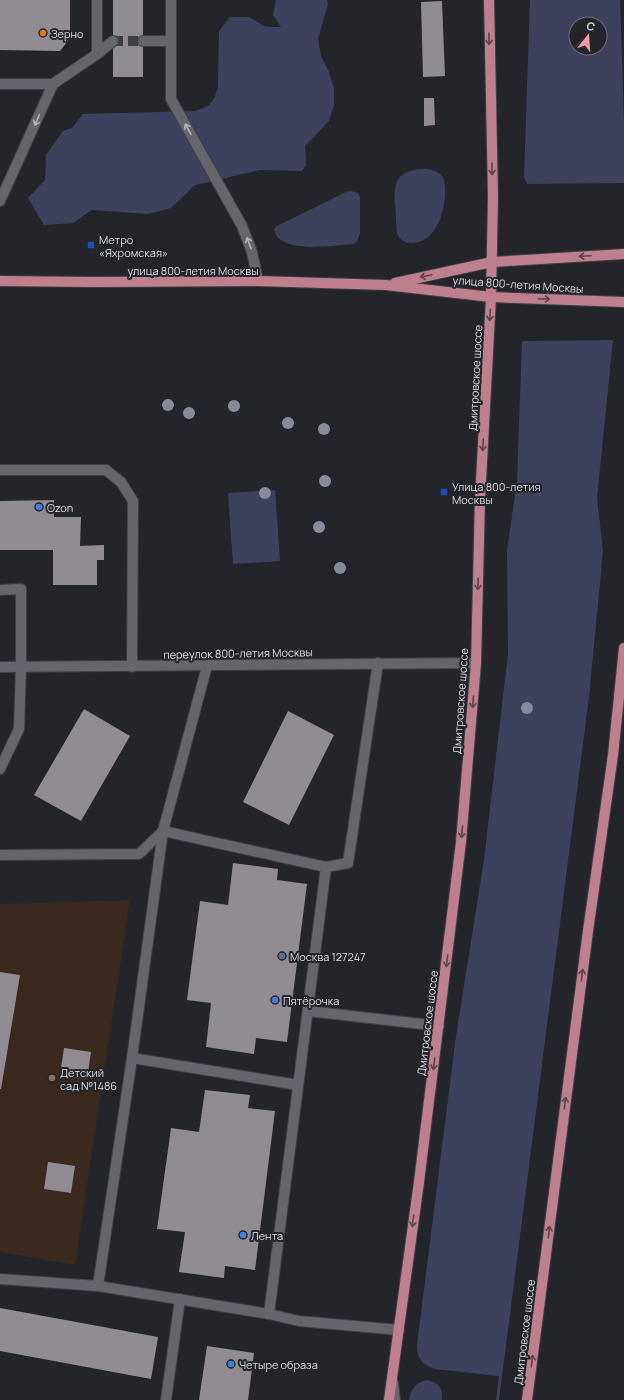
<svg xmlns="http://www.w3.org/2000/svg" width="624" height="1400" viewBox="0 0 624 1400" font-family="Manrope,sans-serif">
  <rect width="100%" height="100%" fill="#24252b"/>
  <!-- education -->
  <polygon fill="#39291f" points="130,900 75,1265 0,1252 0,904"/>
  <!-- green -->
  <g fill="#3e415d" fill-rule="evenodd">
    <polygon points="276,0 327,0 328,4 318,39 321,56 329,72 334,88 334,105 329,121 305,146 306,165 302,171 260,170 195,185 171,208 148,214 92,210 73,223 44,225 28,198 45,180 46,155 63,131 72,128 83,114 196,111 208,106 215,97 218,86 219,31 230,17 249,17 266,27 281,27 273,15"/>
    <path d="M530 0H620L624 122V183L527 184 524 177ZM576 24H600V48H576Z"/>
    <path d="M419 169C427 169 436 169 442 176 445 179 444 183 445 187 446 208 438 242 412 243 404 243 401 240 397 234 396 224 396 215 395 205 394 183 395 173 419 169Z"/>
    <path d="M351 191 358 193 360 198V233L357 242 354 244C335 245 278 255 274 229L277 226 346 192Z"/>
    <path d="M613 340 597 498 603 551 589 697 499 1400H496L499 1376 435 1369C422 1364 417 1359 417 1345L456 1036 484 860 508 654 507 551 517 481 522 341Z"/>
    <polygon points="275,490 280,561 233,564 228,493"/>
    <path d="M427 1380C438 1382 443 1388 442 1400H409C411 1389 415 1383 427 1380Z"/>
  </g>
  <!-- building -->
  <g fill="#918c92">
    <polygon points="0,0 70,0 70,38 60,51 0,50"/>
    <rect x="113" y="0" width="30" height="77"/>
    <polygon points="442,1 445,76 423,77 421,2"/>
    <polygon points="424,98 434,98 435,125 424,126"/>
    <polygon points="54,500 54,517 81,517 80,546 104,545 104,560 97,560 97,585 53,585 53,550 0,550 0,501"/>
    <polygon points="84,709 130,736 81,821 34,795"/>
    <polygon points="288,711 334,735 289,825 243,802"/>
    <polygon points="233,863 278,869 277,880 307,884 287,1042 256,1038 254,1054 206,1047 211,1003 187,1000 200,901 228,905"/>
    <polygon points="0,972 20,975 1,1089 0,1089"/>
    <polygon points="64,1048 91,1052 87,1079 60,1075"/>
    <polygon points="205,1090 250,1095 248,1108 275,1111 255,1270 225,1266 224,1278 179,1272 185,1232 157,1229 171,1128 199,1132"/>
    <polygon points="48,1162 75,1166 71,1193 44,1189"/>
    <polygon points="0,1308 158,1337 151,1379 0,1351"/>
    <polygon points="207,1346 254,1353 248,1400 199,1400"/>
  </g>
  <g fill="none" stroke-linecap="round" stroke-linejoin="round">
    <!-- minor-tunnel -->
    <polyline stroke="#3f4046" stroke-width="10" stroke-dasharray="10 5" stroke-linecap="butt" points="113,41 143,41"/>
    <defs>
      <g id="minor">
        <polyline points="97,0 97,54"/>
        <polyline points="171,0 171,99 242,226 252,252 258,281"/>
        <polyline points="143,41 171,41"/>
        <polyline points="0,84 53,84"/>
        <polyline points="0,201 53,84 97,54 113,41"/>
        <polyline points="0,470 106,470 121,482 133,501 132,667"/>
        <polyline points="0,590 21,589 21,667 19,729 0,769"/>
        <polyline points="0,667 476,663"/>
        <polyline points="0,855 139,854 163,831 326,867 348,863 378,663"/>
        <polyline points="308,1011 439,1026"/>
        <polyline points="132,1058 298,1085"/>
        <polyline points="0,1279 98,1286 269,1314 299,1321 399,1330"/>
        <polyline points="98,1286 132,1058 163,831 207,666"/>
        <polyline points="269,1314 326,867"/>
        <polyline points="393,1383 395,1400"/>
        <polyline points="166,1400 180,1299"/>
      </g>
      <g id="major">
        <polyline points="0,281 94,282 258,281 386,285 491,297 624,302"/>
        <polyline points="395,283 492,262 624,254"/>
        <polyline points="389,1400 419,1182 461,842 476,663 480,499 491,297 493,197 489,0"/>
        <polyline points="527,1400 588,931 613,755 624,648"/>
      </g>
    </defs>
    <!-- minor casing -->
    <use href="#minor" stroke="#3f3f44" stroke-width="12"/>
    <!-- major casing -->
    <use href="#major" stroke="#3f3f44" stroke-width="12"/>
    <!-- minor -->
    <use href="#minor" stroke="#65666d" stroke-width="10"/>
    <!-- major -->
    <use href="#major" stroke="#be7f8e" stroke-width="10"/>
  </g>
  <!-- trees -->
  <g fill="#888b9c">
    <circle cx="168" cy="405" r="6"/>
    <circle cx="234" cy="406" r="6"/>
    <circle cx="189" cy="413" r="6"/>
    <circle cx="288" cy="423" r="6"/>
    <circle cx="324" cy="429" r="6"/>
    <circle cx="325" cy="481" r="6"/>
    <circle cx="265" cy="493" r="6"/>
    <circle cx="319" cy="527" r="6"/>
    <circle cx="340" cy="568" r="6"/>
    <circle cx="527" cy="708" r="6"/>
  </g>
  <!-- one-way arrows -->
  <defs><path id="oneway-shaft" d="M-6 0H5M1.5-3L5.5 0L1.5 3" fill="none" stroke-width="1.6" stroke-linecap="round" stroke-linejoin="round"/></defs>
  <g stroke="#5a444e">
    <use href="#oneway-shaft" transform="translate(489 39) rotate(89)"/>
    <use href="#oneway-shaft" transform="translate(492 169) rotate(89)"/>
    <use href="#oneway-shaft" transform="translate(585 256) rotate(177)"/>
    <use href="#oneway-shaft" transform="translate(426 276) rotate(168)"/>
    <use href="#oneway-shaft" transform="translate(544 299) rotate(2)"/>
    <use href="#oneway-shaft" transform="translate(490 315) rotate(94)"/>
    <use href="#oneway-shaft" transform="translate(483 445) rotate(93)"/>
    <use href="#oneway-shaft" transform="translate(478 584) rotate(92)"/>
    <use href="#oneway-shaft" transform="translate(473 702) rotate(95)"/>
    <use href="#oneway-shaft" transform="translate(462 832) rotate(95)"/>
    <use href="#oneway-shaft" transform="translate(447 961) rotate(97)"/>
    <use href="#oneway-shaft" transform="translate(582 975) rotate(-83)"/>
    <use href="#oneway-shaft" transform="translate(434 1064) rotate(97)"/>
    <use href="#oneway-shaft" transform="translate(565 1103) rotate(-83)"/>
    <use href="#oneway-shaft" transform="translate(413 1221) rotate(98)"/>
    <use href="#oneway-shaft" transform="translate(549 1232) rotate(-83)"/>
    <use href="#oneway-shaft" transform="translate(532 1361) rotate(-83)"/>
  </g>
  <g stroke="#b2b3b8">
    <use href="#oneway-shaft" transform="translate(37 120) rotate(114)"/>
    <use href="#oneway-shaft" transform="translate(188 129) rotate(-119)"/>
    <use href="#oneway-shaft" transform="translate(249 243) rotate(-110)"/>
  </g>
  <!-- markers -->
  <circle fill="#e8710a" stroke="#24252b" stroke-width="1.5" cx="43" cy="33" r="4"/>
  <g fill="#1a4fb4" stroke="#24252b" stroke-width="1.5">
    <rect x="87" y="241" width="8" height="8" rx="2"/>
    <rect x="440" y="488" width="8" height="8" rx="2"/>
  </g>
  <g fill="#3f7fe0" stroke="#24252b" stroke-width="1.5">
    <circle cx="39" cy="507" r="4"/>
    <circle cx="275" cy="1000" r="4"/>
    <circle cx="243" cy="1235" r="4"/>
    <circle cx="231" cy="1364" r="4"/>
  </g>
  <circle fill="#5c6f8a" stroke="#24252b" stroke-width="1.5" cx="282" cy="956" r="4"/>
  <circle fill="#8d6e63" stroke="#24252b" stroke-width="1.5" cx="52" cy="1078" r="4"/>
  <g text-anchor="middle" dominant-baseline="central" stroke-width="4" stroke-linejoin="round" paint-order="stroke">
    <!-- poi labels -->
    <g font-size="11" fill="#dbdce0" stroke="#24252b" text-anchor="start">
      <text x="51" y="33">Зерно</text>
      <text x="99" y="239">Метро<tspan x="99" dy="13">«Яхромская»</tspan></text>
      <text x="452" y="486">Улица 800-летия<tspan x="452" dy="13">Москвы</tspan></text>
      <text x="47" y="507">Ozon</text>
      <text x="290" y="956">Москва 127247</text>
      <text x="283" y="1000">Пятёрочка</text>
      <text x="60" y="1072">Детский<tspan x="60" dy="13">сад №1486</tspan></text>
      <text x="251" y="1235">Лента</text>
      <text x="239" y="1364">Четыре образа</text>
    </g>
    <!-- street labels -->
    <g font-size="11" fill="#dbdce0" stroke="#24252b">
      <text x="193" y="270">улица 800-летия Москвы</text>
      <text transform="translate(518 284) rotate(4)">улица 800-летия Москвы</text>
      <text transform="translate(475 378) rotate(-87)">Дмитровское шоссе</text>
      <text transform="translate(238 653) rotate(-1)">переулок 800-летия Москвы</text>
      <text transform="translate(460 701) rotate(-86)">Дмитровское шоссе</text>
      <text transform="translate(427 1023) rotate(-83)">Дмитровское шоссе</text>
      <text transform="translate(524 1332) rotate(-83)">Дмитровское шоссе</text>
    </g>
  </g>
  <!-- north arrow -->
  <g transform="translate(588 36) rotate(17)"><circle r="19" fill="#24252b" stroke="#6d6e73"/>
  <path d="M0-3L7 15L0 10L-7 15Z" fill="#f49aa0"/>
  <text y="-6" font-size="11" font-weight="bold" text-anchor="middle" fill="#dbdce0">С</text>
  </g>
</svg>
